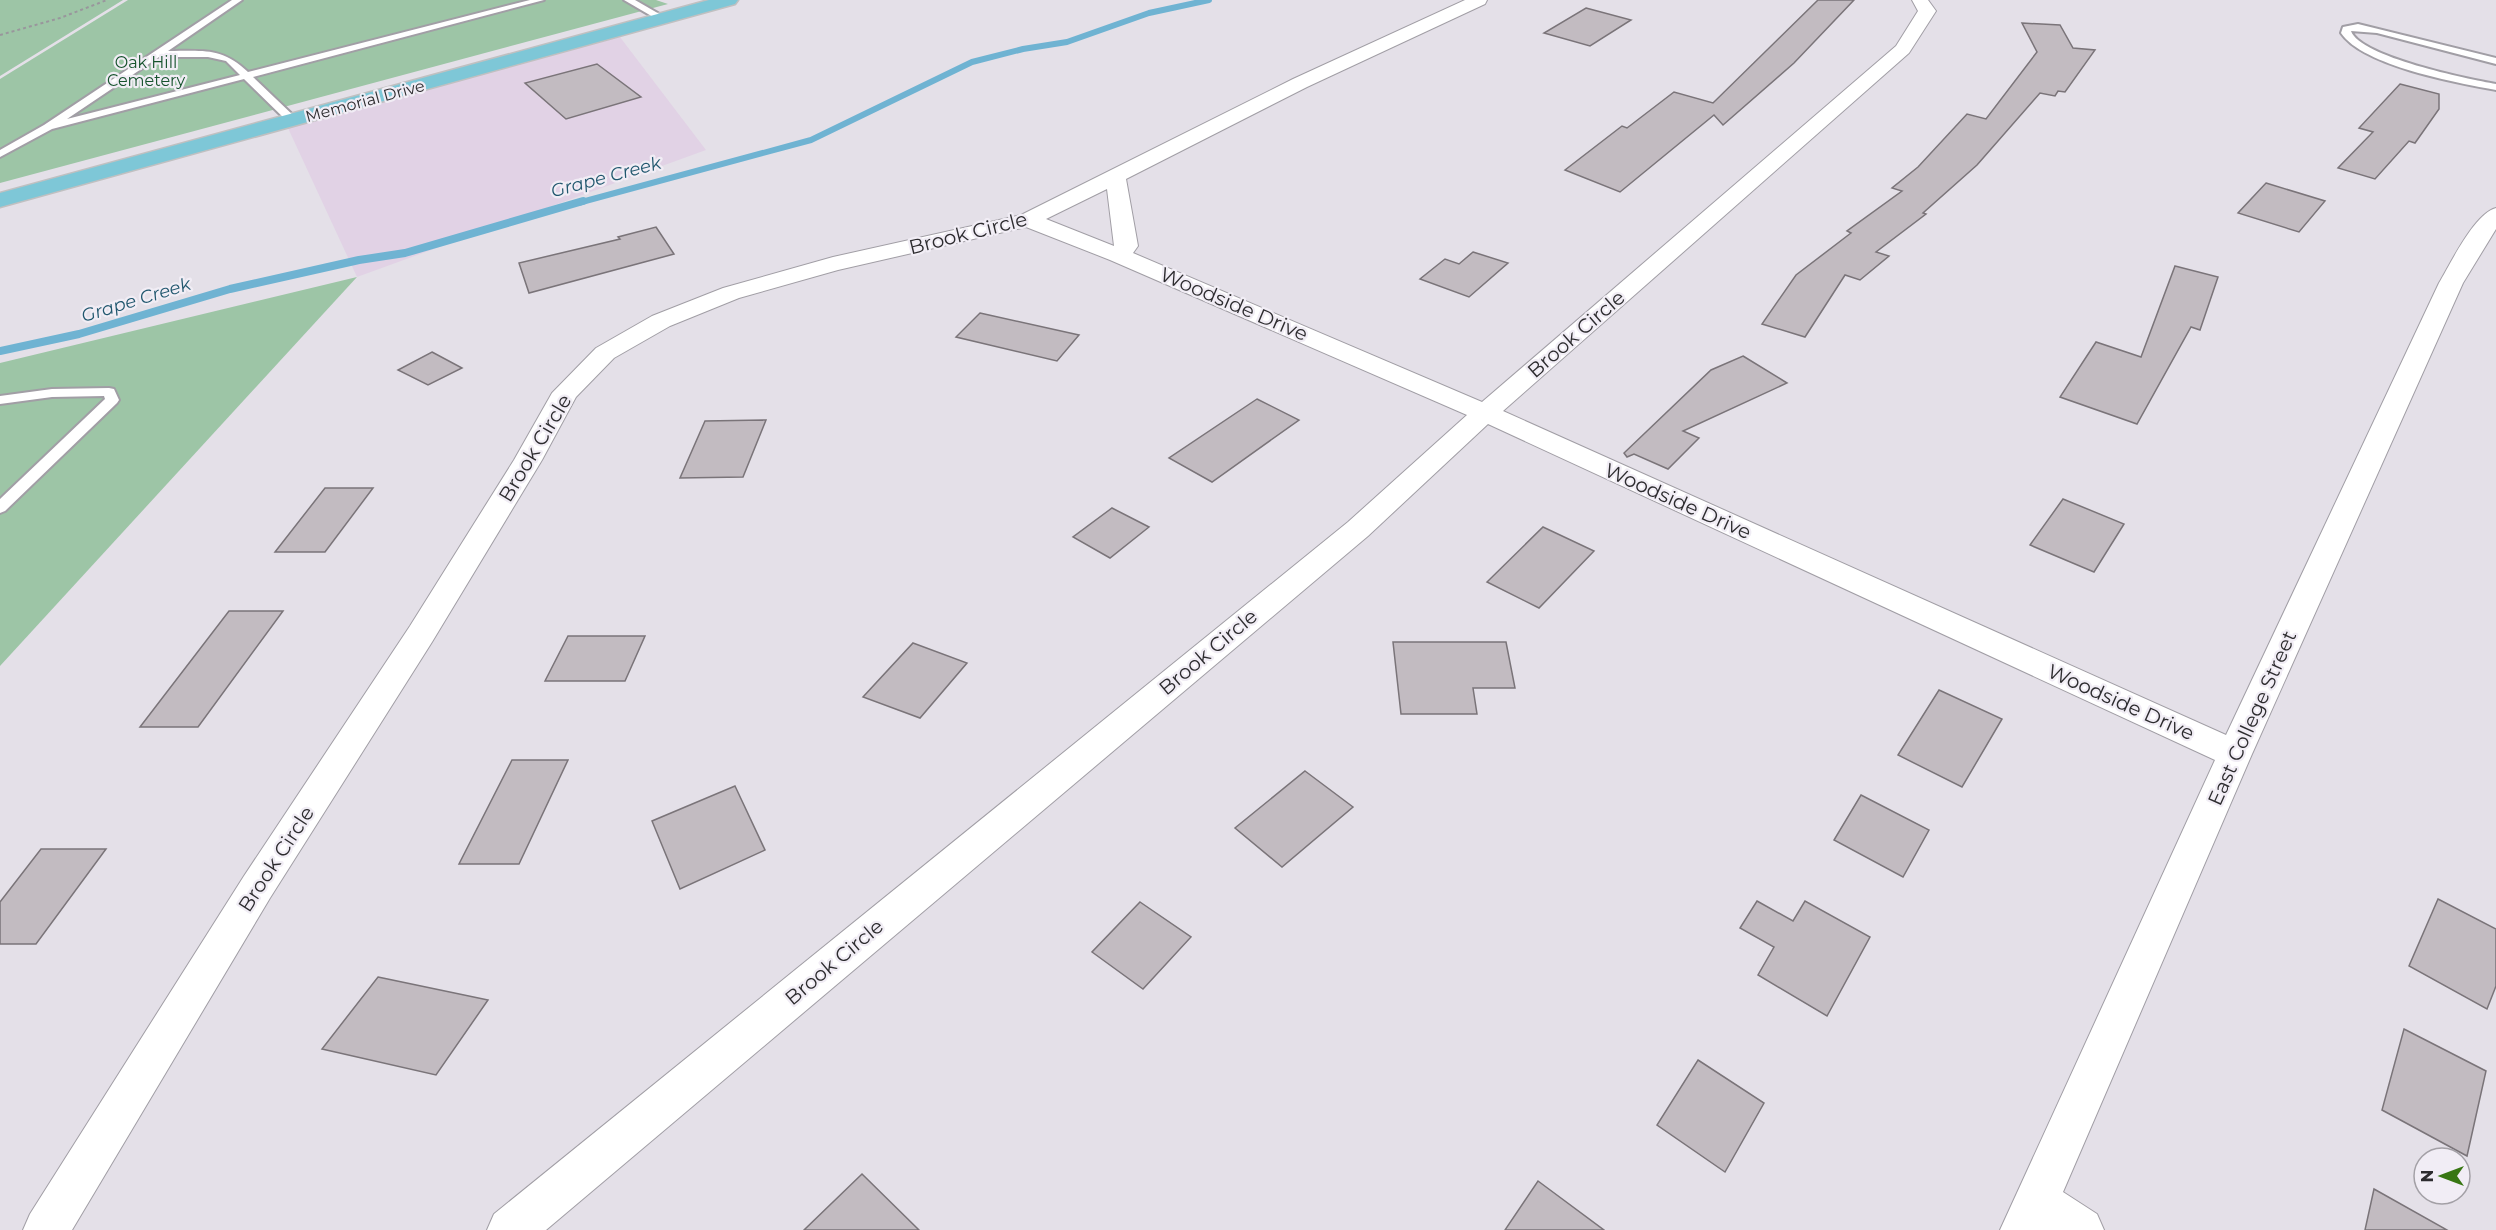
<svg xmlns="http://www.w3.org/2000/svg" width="2496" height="1230" viewBox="0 0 2496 1230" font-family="Montserrat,sans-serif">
  <rect width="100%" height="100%" fill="#e4e0e8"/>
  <!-- commercial -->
  <polygon fill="#e1d2e5" points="620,37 706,150 357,277 287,126"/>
  <!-- green -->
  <g fill="#9dc5a6">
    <polygon points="0,0 123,0 0,76"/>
    <polygon points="128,0 656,0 668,4 0,183 0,79"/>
    <polygon points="357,277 0,666 0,363"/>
  </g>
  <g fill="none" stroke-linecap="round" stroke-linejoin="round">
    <!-- stream-far1 -->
    <polyline stroke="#6fb3d2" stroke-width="6" points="578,203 811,140 972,62 1023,49 1067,42 1149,13 1209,0"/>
    <!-- stream -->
    <polyline stroke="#6fb3d2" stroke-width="8" points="0,351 79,334 230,289 359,260 405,253 583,201"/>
  </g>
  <!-- building -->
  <g fill="#c2bbc1" stroke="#7a7479" stroke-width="1.5">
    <polygon points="1818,0 1854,0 1794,63 1723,125 1714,115 1620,192 1565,170 1622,126 1627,128 1674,92 1713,103"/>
    <polygon points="1586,8 1631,20 1590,46 1544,33"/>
    <polygon points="2022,23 2060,25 2073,48 2095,50 2065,92 2058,91 2055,96 2040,93 1977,165 1923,213 1926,214 1876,252 1889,256 1860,280 1845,275 1805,337 1762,324 1796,275 1851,233 1847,231 1902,191 1892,188 1918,167 1967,114 1986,119 2037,52"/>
    <polygon points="597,64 641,97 566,119 525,83"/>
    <polygon points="2400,84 2439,94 2439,109 2415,143 2409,141 2375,179 2338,168 2373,132 2359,128"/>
    <polygon points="2266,183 2325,201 2299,232 2238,213"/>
    <polygon points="656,227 674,254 529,293 519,263 620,239 618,237"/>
    <polygon points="1473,252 1508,263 1469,297 1420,279 1445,259 1459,264"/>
    <polygon points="2175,266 2218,277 2200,330 2191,327 2137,424 2060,397 2096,342 2141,357"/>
    <polygon points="980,313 1079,335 1057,361 956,337"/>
    <polygon points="432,352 462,368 428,385 398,370"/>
    <polygon points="1743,356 1787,383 1683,431 1699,438 1668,469 1634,454 1627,457 1624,453 1711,370"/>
    <polygon points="1257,399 1299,420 1212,482 1169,458"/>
    <polygon points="766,420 743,477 680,478 705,421"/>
    <polygon points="325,488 373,488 325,552 275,552"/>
    <polygon points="2063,499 2124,524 2094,572 2030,545"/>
    <polygon points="1112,508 1149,527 1110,558 1073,537"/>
    <polygon points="1543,527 1594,551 1539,608 1487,582"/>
    <polygon points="229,611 283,611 198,727 140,727"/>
    <polygon points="568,636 645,636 625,681 545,681"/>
    <polygon points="1393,642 1506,642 1515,688 1473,688 1477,714 1401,714"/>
    <polygon points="913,643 967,663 920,718 863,697"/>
    <polygon points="1939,690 2002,719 1962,787 1898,755"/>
    <polygon points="512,760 568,760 519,864 459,864"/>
    <polygon points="1305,771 1353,807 1282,867 1235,828"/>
    <polygon points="735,786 765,850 680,889 652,821"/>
    <polygon points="1861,795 1929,830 1903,877 1834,840"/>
    <polygon points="41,849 106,849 36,944 0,944 0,902"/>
    <polygon points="2438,899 2496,929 2496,986 2487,1009 2409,966"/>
    <polygon points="1757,901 1793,921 1805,901 1870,937 1827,1016 1758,975 1774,947 1740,928"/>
    <polygon points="1140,902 1191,937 1143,989 1092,952"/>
    <polygon points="378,977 488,1000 436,1075 322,1049"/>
    <polygon points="2404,1029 2486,1071 2467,1156 2382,1110"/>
    <polygon points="1698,1060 1764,1103 1725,1172 1657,1125"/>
    <polygon points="862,1174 919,1230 804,1230"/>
    <polygon points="1538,1181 1604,1230 1505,1230"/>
    <polygon points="2374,1189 2447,1230 2365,1230"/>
  </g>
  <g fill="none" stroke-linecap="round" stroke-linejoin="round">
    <defs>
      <g id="lane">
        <path d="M232 0H242L168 51C203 51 222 47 248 72L530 0H544L253 77 297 119V123H289L244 79 52 129 0 157V150L44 125ZM159 57H208L226 61 240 75 67 119Z"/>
        <polygon points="624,0 635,0 668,19 660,21"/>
        <path d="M2358 24 2496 58V64L2377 33 2351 31C2360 57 2468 79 2496 84V90C2458 83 2363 66 2341 33L2343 27Z"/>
        <polygon points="109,388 114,389 119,400 117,403 5,511 0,513 0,499 105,399 104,396 52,397 0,404 0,396 52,389"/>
      </g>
      <path id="street" d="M1465 0H1487L1485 4 1307 87 1126 179 1138 246 1133 253 1482 402 1896 46 1918 11 1912 0H1928L1936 11 1909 53 1503 411 2226 735 2439 283C2451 263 2474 214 2496 208V229L2463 283 2252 754 2063 1192 2097 1214 2104 1230H2000L2215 760 1488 424 1368 536 546 1230H487L494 1214 1348 522 1467 415 1110 260 1026 227 838 270 739 298 670 326 614 358 576 397 542 460 432 642 270 898 72 1230H23L30 1214 244 876 410 626 514 460 552 393 596 348 652 316 723 288 833 257 1021 215 1293 79ZM1107 189 1114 246 1046 219Z"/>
      <polygon id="primary" points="709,0 738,0 735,4 0,207 0,193"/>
    </defs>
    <!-- lane casing -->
    <use href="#lane" stroke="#a19ea5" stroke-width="4"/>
    <!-- street casing -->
    <use href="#street" stroke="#a19ea5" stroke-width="2"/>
    <!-- primary casing -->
    <use href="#primary" stroke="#c0c0c1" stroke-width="3"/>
    <!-- path -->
    <polyline stroke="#99969c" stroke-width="2" stroke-dasharray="3 3" stroke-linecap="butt" points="0,35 60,18 107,0"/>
    <!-- lane -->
    <use href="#lane" fill="#fff" fill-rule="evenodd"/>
    <!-- street -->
    <use href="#street" fill="#fff" fill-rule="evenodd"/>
    <!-- primary -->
    <use href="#primary" fill="#7ec7d7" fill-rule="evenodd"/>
  </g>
  <g text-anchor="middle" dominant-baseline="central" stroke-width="4.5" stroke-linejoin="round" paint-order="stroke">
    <!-- far-park labels -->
    <g font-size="16" fill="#16532d" stroke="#f1edf5">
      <text x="146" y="62">Oak Hill<tspan x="146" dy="18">Cemetery</tspan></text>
    </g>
    <!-- far-street labels -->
    <g font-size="16" fill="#2d2c2f" stroke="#f1edf5">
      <text transform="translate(365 101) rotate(-15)">Memorial Drive</text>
    </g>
    <!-- far-water labels -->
    <g font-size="18" font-style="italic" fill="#21576e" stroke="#f1edf5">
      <text transform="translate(606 177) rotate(-15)">Grape Creek</text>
      <text transform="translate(136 300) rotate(-17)">Grape Creek</text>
    </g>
    <!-- street labels -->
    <g font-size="20" fill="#2d2c2f" stroke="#f1edf5">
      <text transform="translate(968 233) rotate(-14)">Brook Circle</text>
      <text transform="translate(1234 304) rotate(23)">Woodside Drive</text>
      <text transform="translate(1576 334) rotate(-41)">Brook Circle</text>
      <text transform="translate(535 448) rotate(-59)">Brook Circle</text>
      <text transform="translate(1678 501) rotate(24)">Woodside Drive</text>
      <text transform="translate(1208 652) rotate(-40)">Brook Circle</text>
      <text transform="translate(2121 702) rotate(24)">Woodside Drive</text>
      <text transform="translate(2252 718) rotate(-66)">East College Street</text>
      <text transform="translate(276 859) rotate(-57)">Brook Circle</text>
      <text transform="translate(834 962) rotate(-40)">Brook Circle</text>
    </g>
  </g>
  <!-- north arrow -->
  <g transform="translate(2442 1176) rotate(270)"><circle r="28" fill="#f1edf5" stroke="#a3a0a6" stroke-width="1.5"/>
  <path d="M0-4.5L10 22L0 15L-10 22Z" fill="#377612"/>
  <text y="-9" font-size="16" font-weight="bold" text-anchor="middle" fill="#2d2c2f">N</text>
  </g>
</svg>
